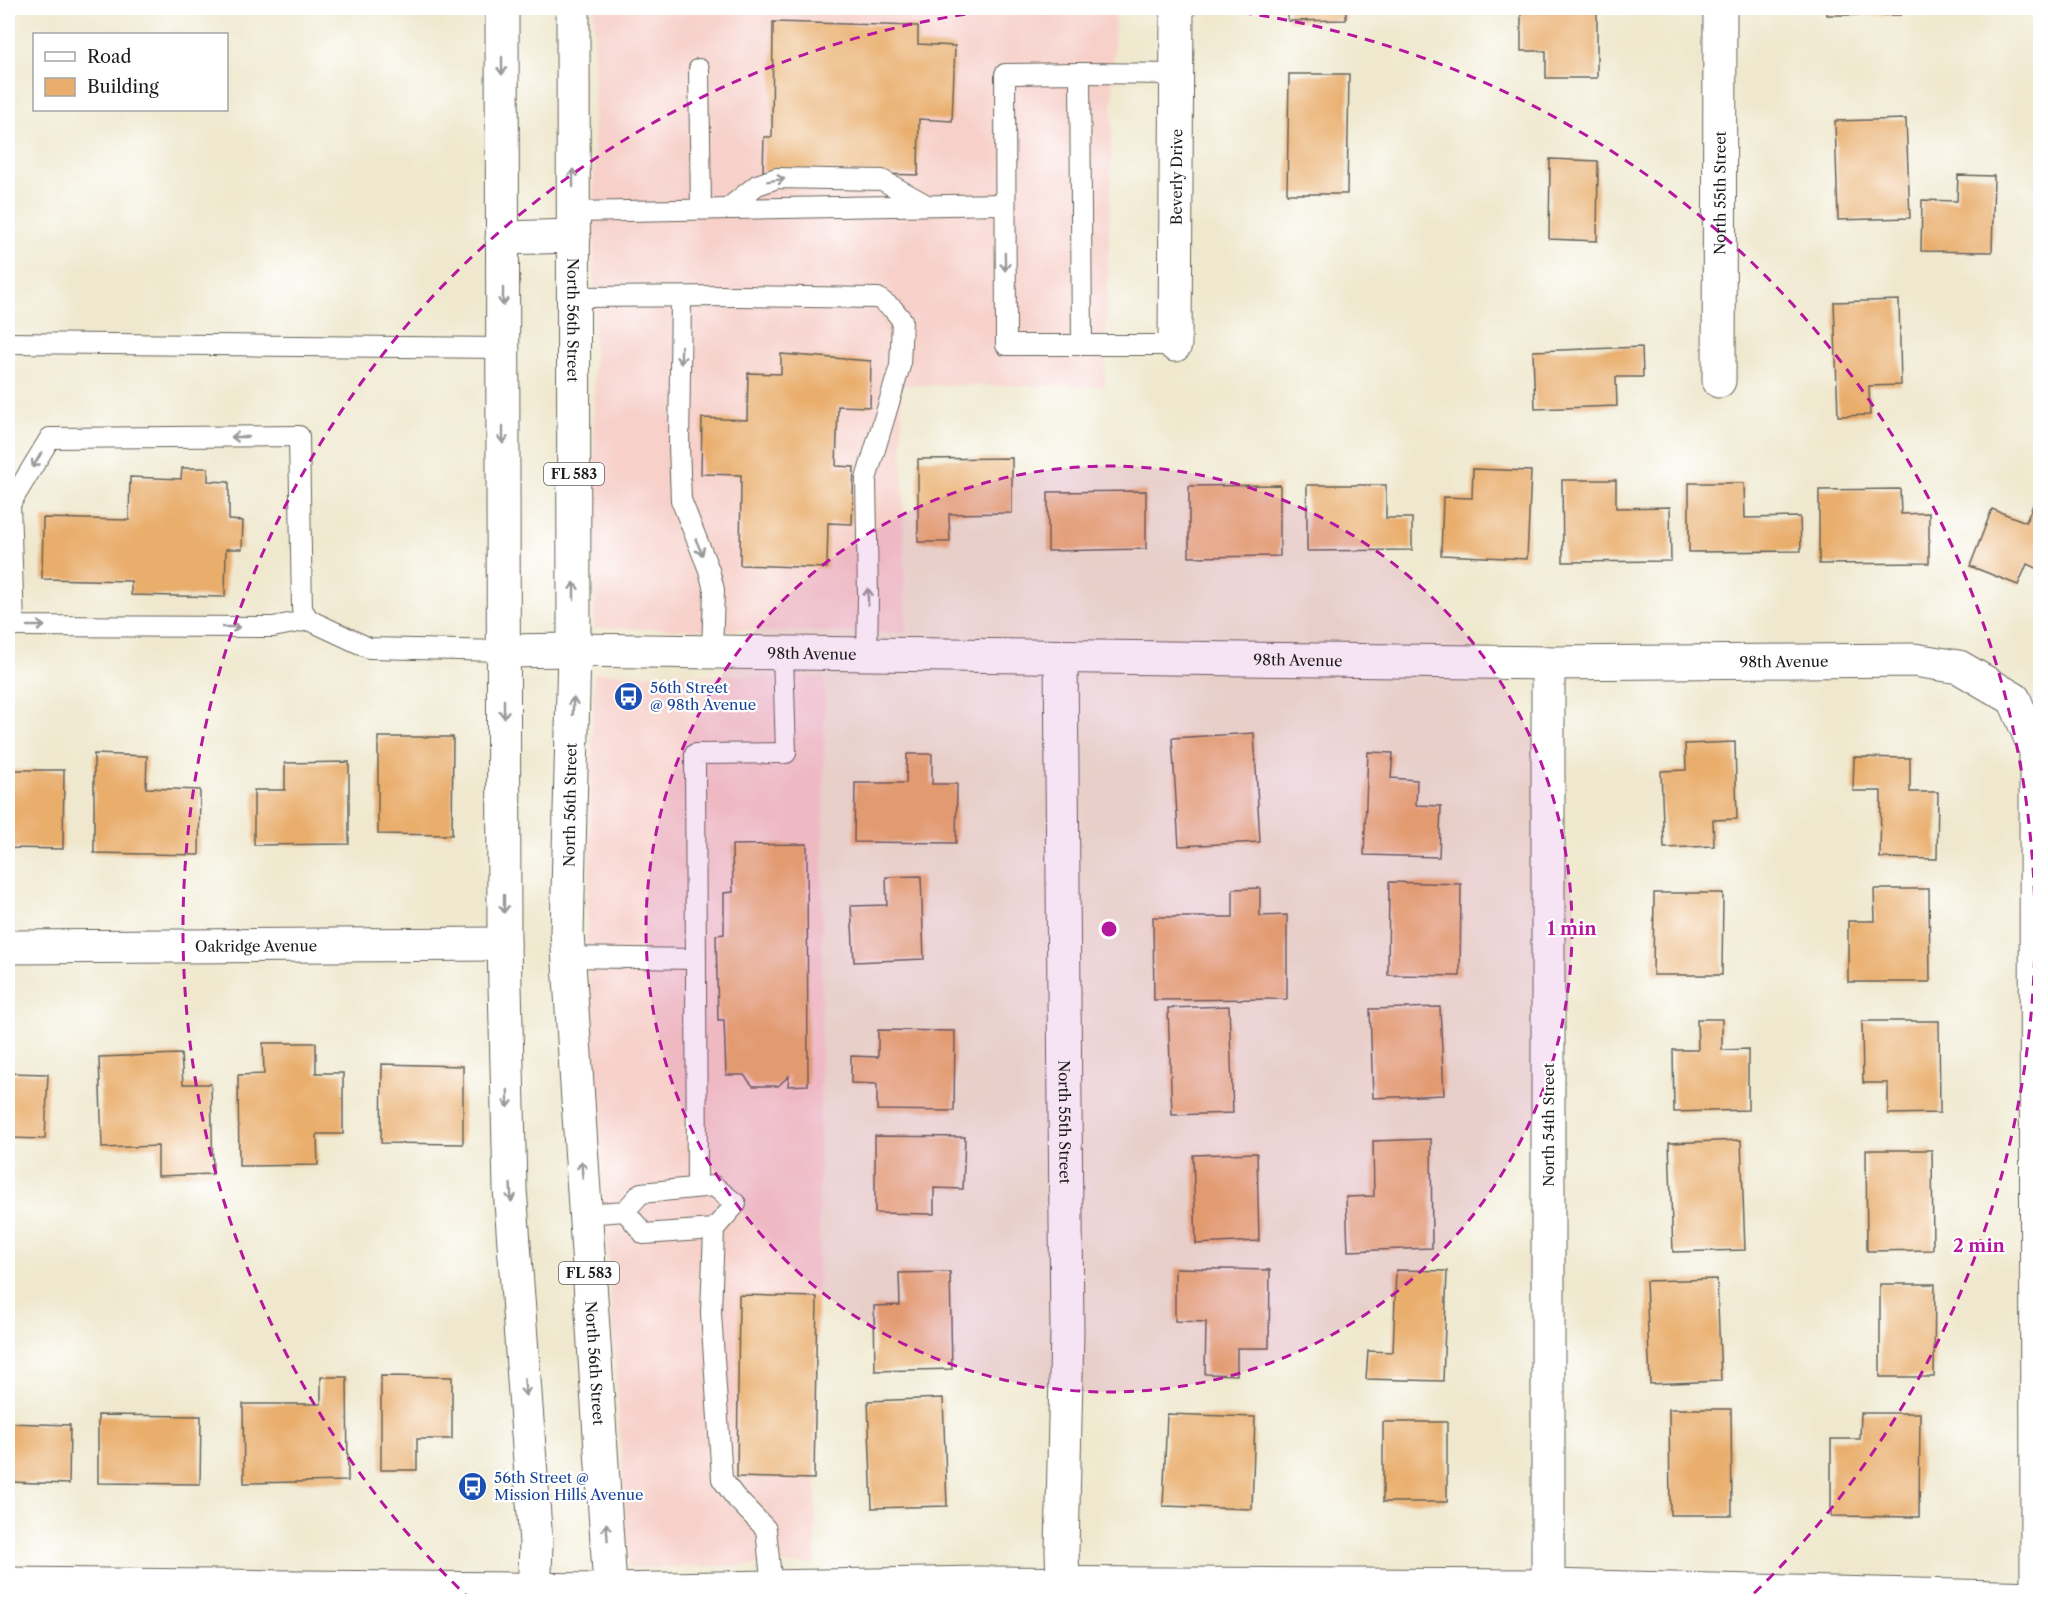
<svg xmlns="http://www.w3.org/2000/svg" width="2048" height="1609" viewBox="0 0 2048 1609" font-family="'Libre Caslon Text',serif">
  <rect width="100%" height="100%" fill="#fff"/>
  <filter id="ink" filterUnits="userSpaceOnUse"><feTurbulence type="fractalNoise" baseFrequency=".0167" numOctaves="2"/><feDisplacementMap in="SourceGraphic" scale="12" xChannelSelector="R" yChannelSelector="G"/><feConvolveMatrix kernelMatrix="1 2 1 2 8 2 1 2 1" color-interpolation-filters="sRGB"/></filter>
  <filter id="wash" filterUnits="userSpaceOnUse"><feTurbulence type="fractalNoise" baseFrequency=".008" numOctaves="4" result="noise"/><feDisplacementMap in="SourceGraphic" scale="24" xChannelSelector="R" yChannelSelector="G"/><feGaussianBlur stdDeviation="1.35" result="paint"/><feColorMatrix in="noise" values="0 0 0 0 0 0 0 0 0 0 0 0 0 0 0 0 0 1.4 0 .05"/><feComposite in="paint" operator="in"/></filter>
  <g filter="url(#wash)">
    <rect width="100%" height="100%" fill="#efe8ce"/>
    <!-- built -->
    <g fill="#f7d0ca">
      <polygon points="594,8 1115,8 1105,386 901,385 906,633 594,628"/>
      <polygon points="594,673 825,677 815,1564 629,1568 587,942"/>
    </g>
    <g id="blocks">
      <!-- building -->
      <g fill="#e9ad6c">
        <polygon points="1288,8 1346,8 1346,20 1288,21"/>
        <polygon points="1521,8 1597,8 1597,78 1546,78 1546,51 1521,51"/>
        <rect x="1827" y="8" width="74" height="7"/>
        <polygon points="773,22 918,26 918,44 955,46 952,121 919,119 918,175 763,171 764,137 772,137"/>
        <polygon points="1289,74 1349,74 1347,194 1287,194"/>
        <polygon points="1906,119 1910,218 1838,220 1835,121"/>
        <polygon points="1550,159 1598,161 1597,241 1549,239"/>
        <polygon points="1958,175 1994,176 1992,252 1921,251 1922,200 1957,201"/>
        <polygon points="1899,300 1901,385 1869,386 1870,415 1838,416 1834,302"/>
        <polygon points="1642,347 1643,377 1616,377 1617,406 1535,409 1533,351"/>
        <polygon points="781,354 871,361 870,407 838,406 836,466 854,467 852,524 828,523 827,568 740,565 741,475 701,474 702,418 747,420 748,373 781,374"/>
        <polygon points="1012,458 1012,513 949,514 950,542 918,542 918,459"/>
        <polygon points="182,468 208,468 208,481 229,482 229,520 243,521 242,549 226,549 225,597 131,595 131,581 42,579 43,518 129,520 130,477 181,479"/>
        <polygon points="1473,469 1531,471 1527,559 1441,555 1443,497 1472,498"/>
        <polygon points="1562,480 1616,480 1616,508 1670,507 1671,561 1563,562"/>
        <polygon points="1689,483 1744,483 1745,518 1800,517 1801,551 1689,552"/>
        <polygon points="1280,485 1280,556 1189,557 1189,486"/>
        <polygon points="1307,485 1386,485 1386,518 1412,518 1412,550 1307,551"/>
        <polygon points="1900,489 1901,514 1929,513 1929,563 1819,564 1819,490"/>
        <polygon points="1146,491 1146,549 1048,551 1048,492"/>
        <polygon points="2035,500 2040,502 2040,570 2027,564 2018,585 1970,566 1992,509 2026,522"/>
        <polygon points="1254,733 1260,842 1179,846 1172,738"/>
        <polygon points="378,737 453,737 452,835 378,834"/>
        <polygon points="1735,742 1737,819 1713,820 1714,846 1664,848 1661,771 1686,770 1685,744"/>
        <polygon points="1368,752 1393,753 1391,778 1417,780 1416,805 1441,806 1439,857 1364,855"/>
        <polygon points="94,754 147,756 146,788 200,790 199,855 94,853"/>
        <polygon points="907,754 932,754 932,784 957,784 956,843 854,842 855,783 906,783"/>
        <polygon points="1854,757 1910,758 1910,792 1938,792 1937,859 1880,858 1881,791 1853,791"/>
        <polygon points="349,762 349,844 254,845 254,790 285,790 285,763"/>
        <polygon points="8,770 64,770 63,849 8,848"/>
        <polygon points="807,844 808,1085 788,1086 789,1076 778,1086 753,1086 744,1075 726,1075 724,1020 718,1020 716,935 724,934 724,893 733,892 732,845"/>
        <polygon points="921,876 924,959 854,962 851,906 887,905 886,877"/>
        <polygon points="1389,882 1461,884 1460,976 1388,975"/>
        <polygon points="1260,888 1260,916 1287,915 1287,999 1154,1000 1153,917 1233,917 1233,889"/>
        <polygon points="1874,889 1929,889 1930,982 1848,982 1848,921 1875,921"/>
        <polygon points="1654,893 1723,893 1722,975 1653,975"/>
        <polygon points="1229,1006 1233,1113 1172,1115 1168,1008"/>
        <polygon points="1440,1007 1444,1095 1373,1098 1370,1009"/>
        <polygon points="1697,1019 1722,1019 1722,1050 1748,1049 1748,1110 1674,1112 1673,1050 1698,1050"/>
        <polygon points="1862,1021 1939,1021 1940,1113 1888,1114 1888,1083 1863,1083"/>
        <polygon points="878,1030 955,1031 954,1111 877,1110 877,1084 851,1083 851,1056 878,1057"/>
        <polygon points="263,1043 316,1043 316,1073 343,1073 343,1134 317,1134 318,1165 239,1166 238,1075 264,1074"/>
        <polygon points="181,1054 183,1084 211,1084 213,1174 158,1176 158,1146 102,1148 99,1057"/>
        <polygon points="382,1064 463,1066 463,1144 381,1143"/>
        <polygon points="8,1073 48,1074 45,1139 8,1138"/>
        <polygon points="875,1136 965,1137 963,1189 934,1188 934,1214 875,1213"/>
        <polygon points="1431,1139 1432,1248 1348,1251 1346,1197 1374,1196 1373,1141"/>
        <polygon points="1741,1140 1745,1250 1673,1252 1669,1143"/>
        <polygon points="1866,1150 1932,1150 1933,1250 1867,1251"/>
        <polygon points="1257,1153 1259,1241 1196,1244 1193,1155"/>
        <polygon points="1175,1268 1270,1270 1269,1348 1237,1348 1237,1375 1205,1374 1206,1322 1175,1321"/>
        <polygon points="1396,1270 1447,1271 1443,1381 1366,1379 1368,1351 1393,1352"/>
        <polygon points="950,1272 952,1369 875,1371 874,1306 900,1305 899,1273"/>
        <polygon points="1717,1279 1721,1381 1650,1384 1646,1281"/>
        <polygon points="1880,1284 1935,1284 1934,1377 1880,1377"/>
        <polygon points="739,1295 817,1297 814,1479 737,1477"/>
        <polygon points="381,1376 452,1377 452,1439 417,1439 417,1470 381,1470"/>
        <polygon points="321,1377 347,1377 348,1481 244,1483 243,1404 321,1404"/>
        <polygon points="943,1398 947,1506 872,1508 868,1401"/>
        <polygon points="1669,1409 1731,1409 1732,1515 1670,1515"/>
        <polygon points="1861,1413 1920,1413 1919,1517 1831,1516 1831,1439 1860,1439"/>
        <polygon points="1167,1414 1255,1417 1252,1509 1163,1506"/>
        <polygon points="98,1415 201,1416 200,1484 98,1483"/>
        <rect x="1383" y="1422" width="64" height="80"/>
        <polygon points="8,1423 70,1425 69,1484 8,1482"/>
      </g>
    </g>
  </g>
  <g filter="url(#ink)">
    <use href="#blocks" fill-opacity="0" stroke="#66635a" stroke-width="1.5"/>
    <g fill="none" stroke-linecap="round" stroke-linejoin="round">
      <defs>
        <g id="service">
          <polyline points="699,69 701,209"/>
          <polyline points="1080,73 1177,74"/>
          <polyline points="727,209 757,185 777,178 882,180 925,204"/>
          <polyline points="573,212 1004,204"/>
          <polyline points="574,297 739,296 878,298 893,309 902,320 900,366 866,479 868,596 867,655"/>
          <polyline points="681,297 679,446 681,500 709,570 714,590 712,653"/>
          <polyline points="8,343 503,348"/>
          <polyline points="1082,345 1080,73 1005,74 1006,345 1175,345"/>
          <polyline points="309,620 273,627 14,626 10,504 50,438 299,436 302,609 309,620 369,648 504,651"/>
          <polyline points="567,957 696,959"/>
          <polyline points="697,1187 695,754 786,753 783,654"/>
          <polyline points="585,1214 625,1211 641,1193 714,1186 736,1204 714,1229 644,1234 625,1211"/>
          <polyline points="714,1229 711,1313 722,1479 735,1497 766,1529 772,1588"/>
        </g>
        <g id="minor">
          <path id="s1" d="M1175 345 1177 8"/>
          <path id="s2" d="M1719 381 1720 8"/>
          <path id="s3" d="M574 650 1548 663 1914 660 1959 667 2014 699 2036 751 2037 1602"/>
          <path id="s4" d="M1061 658 1067 1332 1062 1551 1063 1584"/>
          <polyline points="1548,663 1548,1586"/>
          <path id="s5" d="M8 947 504 944"/>
          <polyline points="8,1584 611,1590 978,1583 1548,1586 2040,1598"/>
        </g>
        <g id="primary">
          <polyline points="502,8 504,944 510,1189 536,1543 534,1602"/>
          <path id="s6" d="M573 8 574 650 567 933 611 1602"/>
          <polyline points="502,238 574,236"/>
          <polyline points="504,651 574,650"/>
        </g>
      </defs>
      <!-- service casing -->
      <use href="#service" stroke="#66635a" stroke-width="22"/>
      <!-- minor casing -->
      <use href="#minor" stroke="#66635a" stroke-width="35"/>
      <!-- primary casing -->
      <use href="#primary" stroke="#66635a" stroke-width="35"/>
      <!-- service -->
      <use href="#service" stroke="#fff" stroke-width="20"/>
      <!-- minor -->
      <use href="#minor" stroke="#fff" stroke-width="33"/>
      <!-- primary -->
      <use href="#primary" stroke="#fff" stroke-width="33"/>
    </g>
    <!-- one-way arrows -->
    <defs><path id="oneway-shaft" d="M-6 0H5M1.5-3L5.5 0L1.5 3" fill="none" stroke-width="1.6" stroke-linecap="round" stroke-linejoin="round" transform="scale(1.5)"/></defs>
    <g stroke="#999">
      <use href="#oneway-shaft" transform="translate(502 66) rotate(90)"/>
      <use href="#oneway-shaft" transform="translate(573 178) rotate(-90)"/>
      <use href="#oneway-shaft" transform="translate(776 180) rotate(-9)"/>
      <use href="#oneway-shaft" transform="translate(1005 262) rotate(89)"/>
      <use href="#oneway-shaft" transform="translate(503 297) rotate(90)"/>
      <use href="#oneway-shaft" transform="translate(681 355) rotate(91)"/>
      <use href="#oneway-shaft" transform="translate(503 435) rotate(90)"/>
      <use href="#oneway-shaft" transform="translate(240 437) rotate(180)"/>
      <use href="#oneway-shaft" transform="translate(37 460) rotate(121)"/>
      <use href="#oneway-shaft" transform="translate(699 547) rotate(67)"/>
      <use href="#oneway-shaft" transform="translate(574 591) rotate(-90)"/>
      <use href="#oneway-shaft" transform="translate(868 597) rotate(-90)"/>
      <use href="#oneway-shaft" transform="translate(36 626)"/>
      <use href="#oneway-shaft" transform="translate(231 627)"/>
      <use href="#oneway-shaft" transform="translate(573 706) rotate(-89)"/>
      <use href="#oneway-shaft" transform="translate(504 709) rotate(90)"/>
      <use href="#oneway-shaft" transform="translate(504 904) rotate(90)"/>
      <use href="#oneway-shaft" transform="translate(508 1099) rotate(89)"/>
      <use href="#oneway-shaft" transform="translate(582 1170) rotate(-94)"/>
      <use href="#oneway-shaft" transform="translate(511 1193) rotate(87)"/>
      <use href="#oneway-shaft" transform="translate(525 1387) rotate(86)"/>
      <use href="#oneway-shaft" transform="translate(607 1532) rotate(-94)"/>
    </g>
  </g>
  <!-- distance rings -->
  <circle cx="1109" cy="929" r="463" fill="#b5179e" fill-opacity=".12"/>
  <g fill="none" stroke="#b5179e" stroke-width="3" stroke-dasharray="10 8">
    <circle cx="1109" cy="929" r="463"/>
    <path d="M472 1601A926 926 0 0 1 1012 8M1206 8A926 926 0 0 1 1746 1601"/>
  </g>
  <!-- icons -->
  <defs>
    <symbol id="bus-disc" viewBox="-11 -11 22 22"><circle r="9.5" fill="#1a4fb4" stroke="#fff"/><path d="M-5-6H5V4H4V6H2V4H-2V6H-4V4H-5ZM-3.5-4V0h7V-4ZM-3.5 1.2v1.5H-2V1.2ZM2 1.2v1.5H3.5V1.2Z" fill="#fff"/></symbol>
  </defs>
  <g fill-rule="evenodd">
    <use href="#bus-disc" x="612" y="680" width="33" height="33"/>
    <use href="#bus-disc" x="456" y="1470" width="33" height="33"/>
  </g>
  <g text-anchor="middle" dominant-baseline="central" stroke-width="4.5" stroke-linejoin="round" paint-order="stroke">
    <!-- shield labels -->
    <g fill="#fff" stroke="#606060" stroke-width="1.5">
      <rect x="544" y="463" width="60" height="22" rx="4.5"/>
      <rect x="559" y="1262" width="60" height="22" rx="4.5"/>
    </g>
    <g font-size="14" font-weight="bold" fill="#1c1c1c">
      <text x="574" y="474">FL 583</text>
      <text x="589" y="1273">FL 583</text>
    </g>
    <!-- street labels -->
    <g font-size="15" fill="#1c1c1c" stroke="#fff">
      <text stroke="none"><textPath href="#s1" startOffset="168">Beverly Drive</textPath></text>
      <text stroke="none"><textPath href="#s2" startOffset="188">North 55th Street</textPath></text>
      <text stroke="none"><textPath href="#s6" startOffset="312">North 56th Street</textPath></text>
      <text stroke="none"><textPath href="#s3" startOffset="238">98th Avenue</textPath></text>
      <text stroke="none"><textPath href="#s3" startOffset="724">98th Avenue</textPath></text>
      <text stroke="none"><textPath href="#s3" startOffset="1210">98th Avenue</textPath></text>
      <text transform="translate(570 805) rotate(-89)">North 56th Street</text>
      <text stroke="none"><textPath href="#s5" startOffset="248">Oakridge Avenue</textPath></text>
      <text stroke="none"><textPath href="#s4" startOffset="464">North 55th Street</textPath></text>
      <text transform="translate(1548 1125) rotate(-90)">North 54th Street</text>
      <text stroke="none"><textPath href="#s6" startOffset="1356">North 56th Street</textPath></text>
    </g>
    <!-- transit labels -->
    <g font-size="15" fill="#164399" stroke="#fff" text-anchor="start">
      <text x="650" y="687">56th Street<tspan x="650" dy="17">@ 98th Avenue</tspan></text>
      <text x="494" y="1477">56th Street @<tspan x="494" dy="17">Mission Hills Avenue</tspan></text>
    </g>
  </g>
  <circle cx="1109" cy="929" r="9" fill="#b5179e" stroke="#fff" stroke-width="3"/>
  <g font-size="18" text-anchor="middle" font-weight="bold" fill="#b5179e" stroke="#fff" stroke-width="4.5" stroke-linejoin="round" paint-order="stroke">
    <text x="1572" y="935">1 min</text>
    <text x="1979" y="1252">2 min</text>
  </g>
  <!-- margin -->
  <rect width="2048" height="1609" fill="none" stroke="#fff" stroke-width="30"/>
  <!-- legend -->
  <rect x="33" y="33" width="195" height="78" fill="#ffffff" stroke="#a4a4a4" stroke-width="1.5"/>
  <rect x="45" y="52" width="30" height="9" fill="#ffffff" stroke="#a4a4a4" stroke-width="1.5"/>
  <text x="87" y="63" font-size="18" fill="#1c1c1c">Road</text>
  <rect x="45" y="78" width="30" height="18" fill="#e9ad6c" stroke="#a4a4a4" stroke-width="1.5"/>
  <text x="87" y="93" font-size="18" fill="#1c1c1c">Building</text>
</svg>
